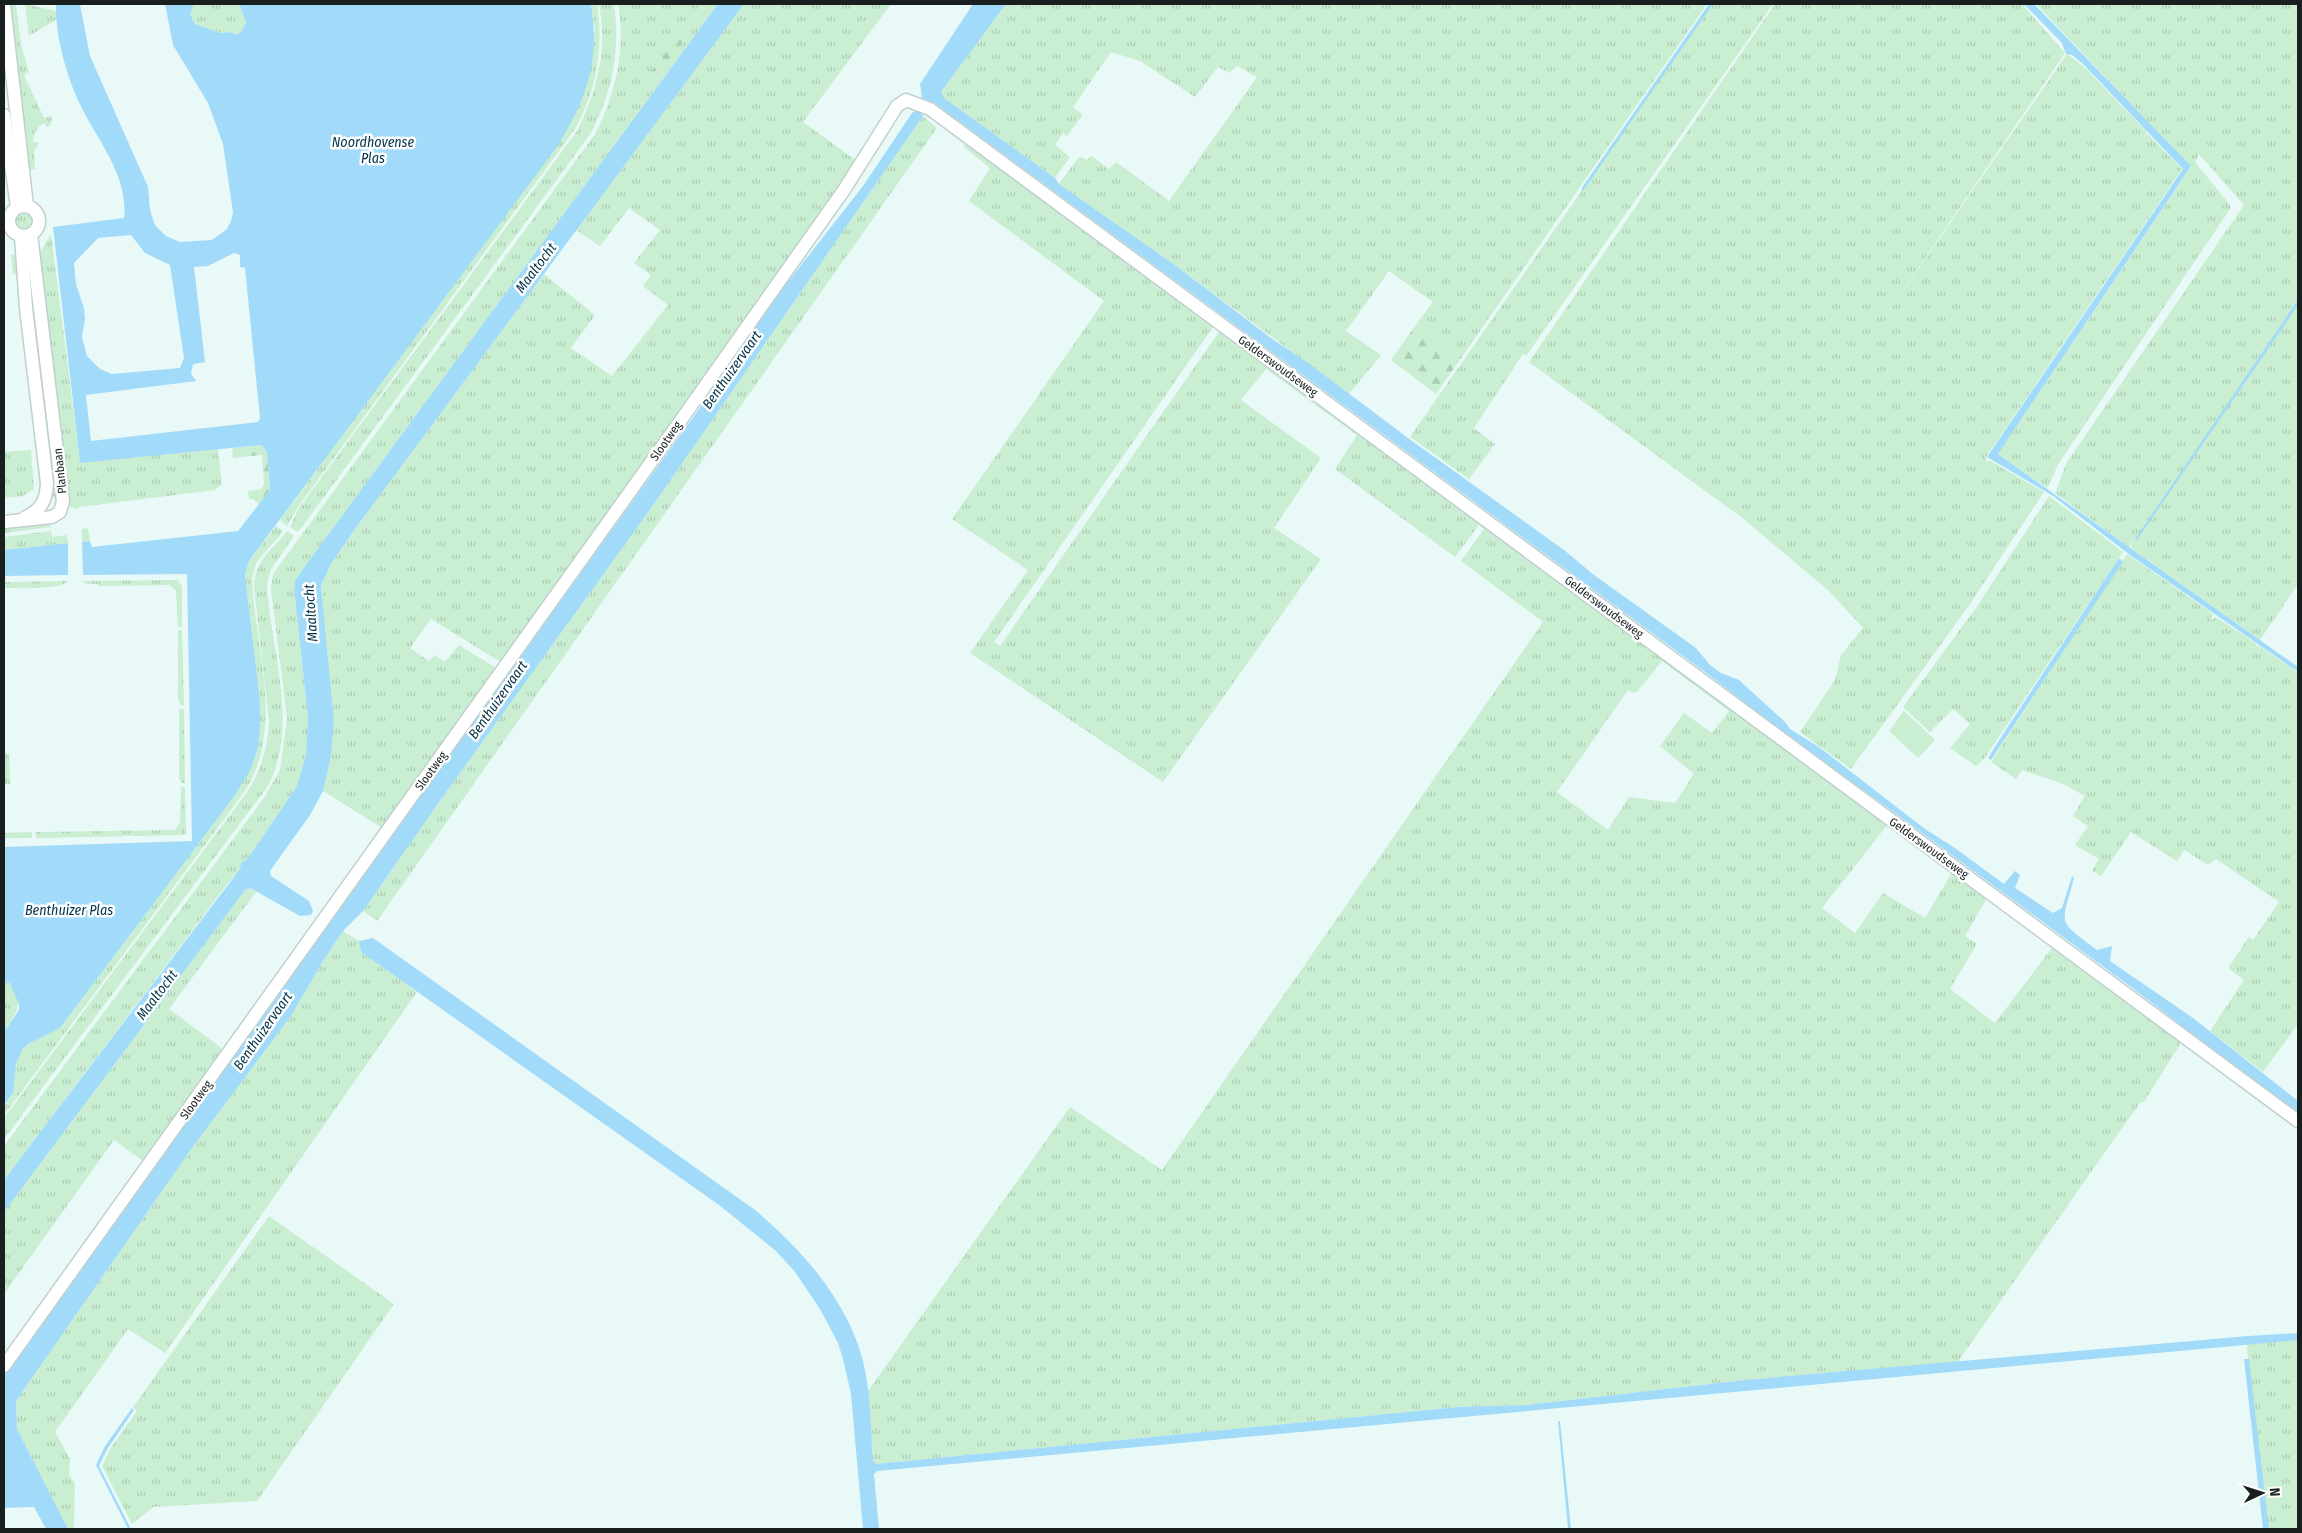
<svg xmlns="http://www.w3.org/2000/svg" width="2302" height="1533" viewBox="0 0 2302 1533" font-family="'Fira Sans Condensed',sans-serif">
  <defs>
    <pattern id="grass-tufts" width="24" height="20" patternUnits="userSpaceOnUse" patternTransform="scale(1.25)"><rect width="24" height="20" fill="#c9eed1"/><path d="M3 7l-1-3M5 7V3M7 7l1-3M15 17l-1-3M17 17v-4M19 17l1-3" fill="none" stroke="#acccb3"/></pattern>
    <pattern id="forest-firs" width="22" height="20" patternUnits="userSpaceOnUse" patternTransform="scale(1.25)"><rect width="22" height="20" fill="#c9eed1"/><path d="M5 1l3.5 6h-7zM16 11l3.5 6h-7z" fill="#acccb3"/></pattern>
  </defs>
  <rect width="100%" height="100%" fill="#e9f9f8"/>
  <!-- grass -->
  <g fill="url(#grass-tufts)" fill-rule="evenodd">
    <path d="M9 4H16L21 45 29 72 24 75 44 118 50 116 52 119 51 124 47 127 44 123C36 128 34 133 33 142H39L34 152 35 169 29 170Z"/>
    <polygon points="25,4 56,11 57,19 29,36"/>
    <polygon points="194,4 239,4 246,22 242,31 237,35 230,32 220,33 195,24 190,14"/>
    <path d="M591 4H597L598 9C603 53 596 91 575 129L298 507 287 526 280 520 317 470 595 30Z"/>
    <path d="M599 4H614C621 49 612 93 591 133L299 531H295L290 527 299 508 577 131C597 91 608 49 599 4Z"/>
    <path d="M618 4H718L300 573 295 581 294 589 308 718 306 754 297 786 247 861 228 883 4 1180V1146L264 798 280 770 287 718 271 589 273 574 595 134C616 94 626 48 618 4Z"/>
    <polygon points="744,4 891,4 803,122 858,162 504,662 499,661 431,619 410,648 429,661 435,655 445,662 459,645 496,668 384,829 323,791 331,757 334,721 321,585 331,564 355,529 544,274 595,315 571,348 612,376 668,305 643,286 651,275 634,263 660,230 629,208 600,246 576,230"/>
    <polygon points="1006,4 1707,4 1462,357 1417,323 1433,302 1389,271 1346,331 1381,355 1349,394 1175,265 1059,184 1078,158 1081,157 1086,160 1092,156 1109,169 1116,162 1169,201 1257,77 1237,66 1229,73 1218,67 1195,97 1140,61 1111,52 1073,107 1083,115 1067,136 1063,133 1055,145 1070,157 1055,178 941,96 941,92"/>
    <polygon points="1712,4 1773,4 1526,356 1523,354 1474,428 1495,444 1469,479 1410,437"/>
    <polygon points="1775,4 2022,4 2065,53 1870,339 2067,54 2083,66 2147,132 2145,136 2148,134 2182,169 1986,457 1987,462 1989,460 2044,492 1970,604 1851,769 1800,732 1835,680 1841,655 1863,628 1830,592 1745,520 1529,362"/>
    <polygon points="2036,4 2298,4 2298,584 2260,640 2131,548 2133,541 2129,547 2055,493 2067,462 2244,205 2199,154 2195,162 2230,205 2230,209 2059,463 2047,488 1998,454 2191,167"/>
    <polygon points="923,116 937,128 377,921 363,911 442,798 649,511"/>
    <path d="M968 142 1215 324 994 642 1000 646 1221 329 1888 824 1822 908 1855 933 1883 893 1925 918 1953 871 1988 896 1965 936 1977 944 1950 989 1995 1023 2054 945 2182 1041 2144 1102H2141L2117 1135 1957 1363 1745 1380 1526 1405 1458 1407 876 1464 873 1461 868 1391 1070 1107 1162 1170 1543 622 1461 561 1484 529 1479 525 1455 557 1335 469 1357 435 1266 369 1241 400 1321 458 1274 528 1321 559 1163 782 970 653 1028 570 952 519 1104 301 969 201 990 168 963 146ZM1662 661 1729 711 1712 733 1684 713 1660 746 1694 774 1675 803 1629 797 1608 830 1557 792 1628 690 1633 693 1637 692Z"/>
    <circle cx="24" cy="221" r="8"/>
    <polygon points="51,234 80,462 218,449 222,484 215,490 79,507 79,509 70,507 68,501 37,252 41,251"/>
    <polygon points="19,254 19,298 16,274 13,274 11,255"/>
    <polygon points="36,311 47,404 42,405 31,312"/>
    <polygon points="43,412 48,412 57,499 52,497"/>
    <polygon points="31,450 34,489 23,496 4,498 4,452"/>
    <polygon points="2049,496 2123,552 1984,759 1976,766 1950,748 1970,724 1953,709 1930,732 1903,707 1978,605"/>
    <polygon points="46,520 51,527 4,533 4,526"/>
    <path d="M276 526 283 531 282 533 256 563 252 579C255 649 285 727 245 791L4 1115C4 1100 11 1101 13 1090 14 1082 14 1074 15 1067 19 1043 41 1037 60 1028L233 798 260 728V701L245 575 249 561Z"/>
    <polygon points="88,528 90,541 82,542 82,529"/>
    <polygon points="51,531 52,537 67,535 68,543 4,550 4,537"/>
    <path d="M287 531 293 535V538L271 569 267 584C270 649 300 724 268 786L4 1139V1118L247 792C261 771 268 747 269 721L254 588C254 561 272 550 287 531Z"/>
    <polygon points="2127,554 2213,614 2210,621 2216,617 2257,644 2255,648 2258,645 2298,673 2298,1024 2263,1072 2210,1031 2244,980 2228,968 2249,937 2253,940 2279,902 2216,859 2208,865 2184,850 2177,861 2131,832 2101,876 2092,871 2099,859 2075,845 2088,826 2073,816 2085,796 2061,783 2022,770 2016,779 1991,762"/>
    <polygon points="178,580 182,587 182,627 178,627 176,591 170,585 98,586 97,584 86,584 82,581"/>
    <path d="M68 581C61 590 18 588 4 588V582Z"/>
    <polygon points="178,630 182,630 184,705 180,705 178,699"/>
    <polygon points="179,709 184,709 185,783 181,783 179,778"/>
    <polygon points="4,754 9,754 10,784 4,784"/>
    <polygon points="181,787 185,787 186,834 184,835 36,838 36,832 175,830 180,823"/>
    <polygon points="32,832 32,838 4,838 4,833"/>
    <polygon points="249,888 256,892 169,1009 224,1050 144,1162 114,1140 4,1294 4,1212 245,890"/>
    <polygon points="343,931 359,941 361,952 417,992 165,1353 128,1329 55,1432 70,1459 69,1475 75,1483 74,1529 68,1529 17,1429 16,1401 192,1148 291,1016 323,961"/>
    <path d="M4 980C28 997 17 1012 4 1032Z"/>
    <polygon points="269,1216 394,1304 257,1501 153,1507 132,1524 102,1466 110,1449 137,1411 133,1407"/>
    <polygon points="2298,1338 2298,1529 2267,1529 2247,1351 2248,1342"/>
  </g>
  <!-- forest -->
  <g fill="url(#forest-firs)">
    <polygon points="701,4 711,4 647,88 642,89 643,83"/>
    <polygon points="1417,323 1462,357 1436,394 1391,360"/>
    <polygon points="262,445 267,453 270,490 259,504 253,499 249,499 248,491 261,489 264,484 262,455 233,458 232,448"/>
  </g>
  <!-- pitch -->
  <polygon fill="#c9eed1" points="1904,711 1935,740 1918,758 1889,731"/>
  <!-- water -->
  <g fill="#a2dbfa" fill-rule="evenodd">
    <path d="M56 4H80L90 56 148 187 150 210 155 225 166 236 180 242 212 240 227 229 231 221 233 212 223 144 208 103 173 45 165 4H194L190 14 195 24 220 33 230 32 237 35 242 31 246 22 239 4H591C600 61 588 95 559 144L249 561 245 575 260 701V728L258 747 251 769 233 798 60 1028 28 1044 22 1050 16 1064 13 1093 4 1105V1032L19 1010V1004L10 984 4 980V847L192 841 187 574 83 575 82 542 90 541 92 547 238 531 270 490 267 453 262 445 80 463 53 227 124 218C129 173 94 137 77 98 65 70 55 34 56 4ZM131 235 145 253 170 265 184 358 180 368 112 374 100 369 87 356 82 337 85 319 84 308 76 284 74 263 98 238ZM234 253 240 255V267L245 268 260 418 258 422 91 441 86 395 196 381 191 374 193 364 205 362 194 267 208 266Z"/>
    <polygon points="718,4 744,4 355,529 331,564 321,585 334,721 331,757 323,791 310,815 270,871 271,876 309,901 313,911 311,915 300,916 250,888 245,890 4,1212 4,1180 240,869 241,863 247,860 297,786 306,754 308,718 294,589 295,581 300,573"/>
    <path d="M973 4H1006L941 92 944 98 1055 178 1059 184 1175 265 1271 338 1311 365 1408 438 1564 550 1594 575 1696 648 1710 665 1721 673 1739 680 1785 722 1790 729 1819 747 1925 829 1955 848 2004 884 2015 871 2020 875 2015 888 2053 913 2062 908 2072 876 2074 878C2061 927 2056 919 2097 950L2112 946 2110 961 2193 1018 2298 1101V1112L2285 1105 2143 996 1891 810 1786 735 1713 678 933 102 925 101 921 112 923 116 649 511 442 798 363 911 343 931 323 961 291 1016 192 1148 16 1401 17 1429 68 1529H46L34 1507 4 1508V1374L699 409 773 301 863 186 912 113C924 107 922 95 920 84Z"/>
    <polygon points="1709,4 1713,4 1583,191 1581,189"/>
    <polygon points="2024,4 2034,4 2191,166 1998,454 2298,667 2298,672 2130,555 2053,496 1987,457 2183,169 2083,64 2072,55 2066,54 2062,43"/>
    <polygon points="2298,300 2298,304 2290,317 2137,540 2135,539"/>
    <polygon points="68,543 68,575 4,576 4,550"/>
    <polygon points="2119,558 2123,562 1991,760 1988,758 2005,731"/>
    <path d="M373 938 755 1210C807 1254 857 1311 867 1381 871 1408 871 1435 873 1461L876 1464 1458 1407 1526 1405 1745 1380 2248 1336 2298 1333V1340L877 1471 874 1474 879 1529H863L851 1394 843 1359 838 1343 820 1309 795 1272 776 1251 719 1205 361 952 359 941Z"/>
    <polygon points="2244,1359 2249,1359 2269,1529 2263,1529"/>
    <polygon points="132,1408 134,1410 108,1448 99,1466 131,1529 128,1529 96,1465 105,1446"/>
    <polygon points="1558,1421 1560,1421 1571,1529 1568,1529"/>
  </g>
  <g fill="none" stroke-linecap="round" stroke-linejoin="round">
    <defs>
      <g id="tertiary">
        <polyline points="4,4 27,206"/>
        <polyline points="4,115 17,207"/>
        <circle cx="24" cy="221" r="15"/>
        <path d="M21 236 26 308 47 483C46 502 41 510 24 518"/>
        <polyline points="4,522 52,517 60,512 63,501 31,234"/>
        <polyline points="4,1366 642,475 844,190 897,106 906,100 930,109 2298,1121"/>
      </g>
    </defs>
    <!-- tertiary casing -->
    <use href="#tertiary" stroke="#c1d0cf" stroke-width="15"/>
    <!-- tertiary -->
    <use href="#tertiary" stroke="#fff" stroke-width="12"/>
  </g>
  <g text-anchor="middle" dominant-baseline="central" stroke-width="5" stroke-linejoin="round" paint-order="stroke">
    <!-- street labels -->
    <g font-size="12" fill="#191e1e" stroke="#fff">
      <text transform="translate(1278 366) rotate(36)">Gelderswoudseweg</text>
      <text transform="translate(666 441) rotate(-55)">Slootweg</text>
      <text transform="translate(60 471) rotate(-96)">Planbaan</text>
      <text transform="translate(1604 607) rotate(37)">Gelderswoudseweg</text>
      <text transform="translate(431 771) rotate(-54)">Slootweg</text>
      <text transform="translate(1929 848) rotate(36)">Gelderswoudseweg</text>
      <text transform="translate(196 1100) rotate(-54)">Slootweg</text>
    </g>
    <!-- water labels -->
    <g font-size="14" font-style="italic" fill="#003247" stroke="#fff">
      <text x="373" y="142">Noordhovense<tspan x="373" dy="16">Plas</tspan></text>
      <text transform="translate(536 268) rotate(-53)">Maaltocht</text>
      <text transform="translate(732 370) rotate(-55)">Benthuizervaart</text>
      <text transform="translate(311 613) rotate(-94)">Maaltocht</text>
      <text transform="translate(498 700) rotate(-55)">Benthuizervaart</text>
      <text x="69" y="910">Benthuizer Plas</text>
      <text transform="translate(157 995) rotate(-53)">Maaltocht</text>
      <text transform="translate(263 1031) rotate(-55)">Benthuizervaart</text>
    </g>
  </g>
  <!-- border -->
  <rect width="2302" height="1533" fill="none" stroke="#191e1e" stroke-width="10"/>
  <!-- north arrow -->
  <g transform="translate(2262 1493) rotate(86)" stroke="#ffffff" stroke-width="4" paint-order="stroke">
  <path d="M0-4L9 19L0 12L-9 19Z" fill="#191e1e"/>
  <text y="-8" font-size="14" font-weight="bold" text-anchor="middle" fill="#191e1e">N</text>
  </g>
</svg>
